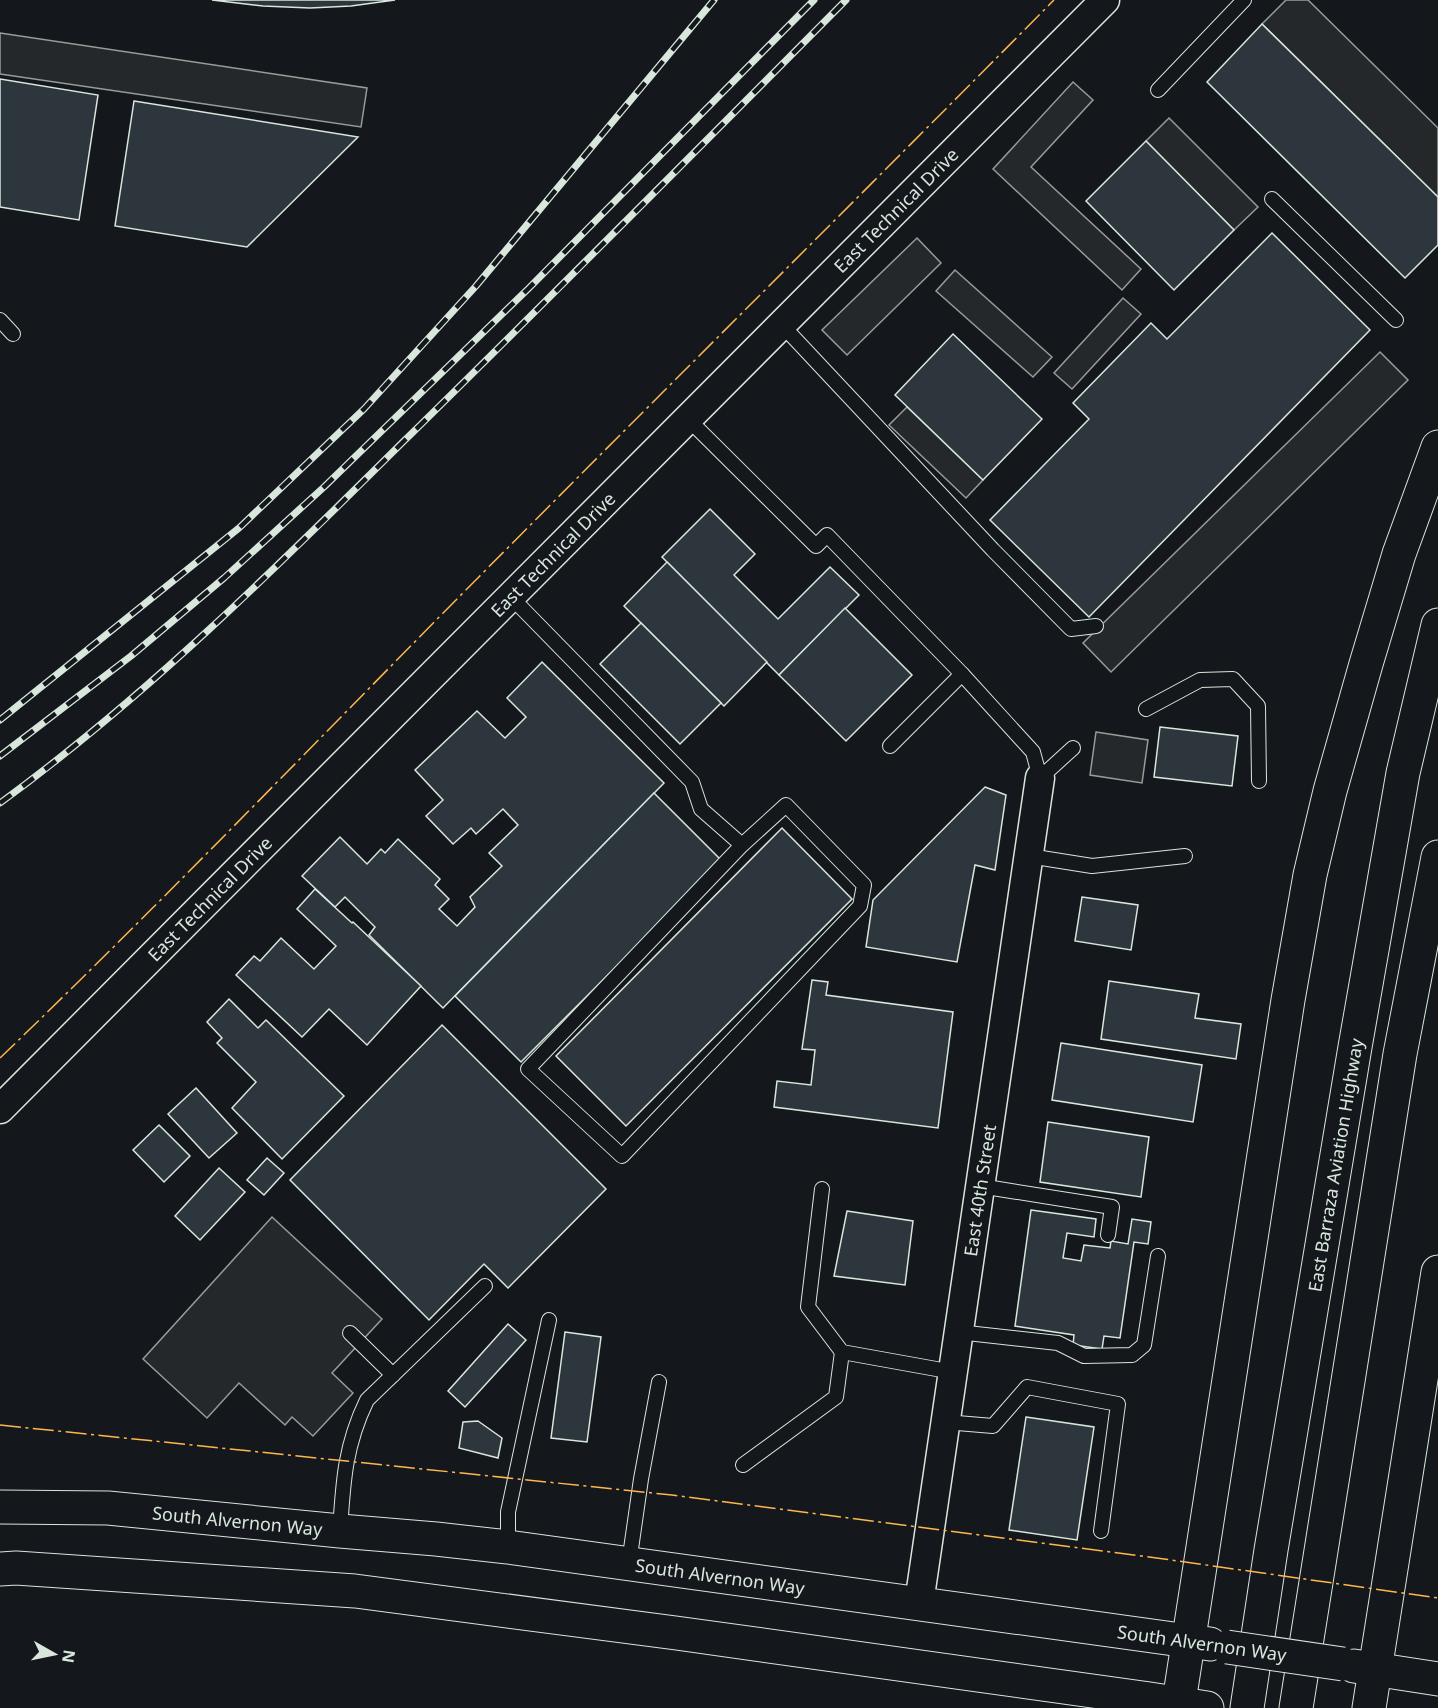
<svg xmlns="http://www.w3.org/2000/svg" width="1438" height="1708" viewBox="0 0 1438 1708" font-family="'Noto Sans',sans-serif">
  <rect width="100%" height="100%" fill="#14181c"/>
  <!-- parking -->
  <g fill="#24282b" stroke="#939e99" stroke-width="1.5">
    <polygon points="1286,0 1308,0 1438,128 1438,197 1262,24"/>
    <polygon points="0,33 367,88 361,127 0,74"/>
    <polygon points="1073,82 1093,100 1031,167 1141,269 1122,290 993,169"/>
    <polygon points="1169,118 1258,207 1234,230 1146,141"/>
    <polygon points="917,238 941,263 847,355 822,330"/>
    <polygon points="955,270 1052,357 1033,377 936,291"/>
    <polygon points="1123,298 1141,314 1072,389 1054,373"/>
    <polygon points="1380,352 1408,380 1111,672 1083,643"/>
    <polygon points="907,407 983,480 966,498 889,425"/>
    <polygon points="1096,732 1148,740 1142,783 1090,775"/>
    <polygon points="272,1217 382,1319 332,1373 353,1393 313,1436 292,1417 285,1425 239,1383 207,1418 143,1359"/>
  </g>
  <!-- building -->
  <g fill="#2c363c" stroke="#d8e6dc" stroke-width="1.5">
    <polygon points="212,0 395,0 351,6 310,8 263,6"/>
    <polygon points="1262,24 1438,197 1438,245 1405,278 1207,82"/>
    <polygon points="0,79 98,95 79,220 0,207"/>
    <polygon points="134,101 358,137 247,247 115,226"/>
    <polygon points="1146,141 1234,230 1174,290 1086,201"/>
    <polygon points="1272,233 1370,330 1089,617 990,520 1089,419 1073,403 1151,323 1167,339"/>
    <polygon points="953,334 1042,419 983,480 895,395"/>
    <polygon points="710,509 755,554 734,575 778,619 830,567 859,595 779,675 662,557"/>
    <polygon points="667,562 767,662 724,706 624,606"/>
    <polygon points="845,608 912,675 846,741 779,675"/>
    <polygon points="641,623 721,703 680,744 600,664"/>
    <polygon points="542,662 664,783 443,1008 369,935 375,927 345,897 335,907 302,876 340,837 367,864 381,849 385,853 398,839 440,879 435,885 449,899 439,909 457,926 475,907 470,897 502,866 489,853 518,825 503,809 476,834 471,828 453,844 426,816 443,800 415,770 477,711 505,738 526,717 507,698"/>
    <polygon points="1160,727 1238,736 1232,786 1154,777"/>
    <polygon points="985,787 1006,795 995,870 975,865 957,962 866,947 873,900"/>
    <polygon points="654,793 722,861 521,1062 455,996"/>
    <polygon points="782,828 852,899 626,1126 556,1056"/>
    <polygon points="315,889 352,923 353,922 421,986 367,1045 329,1009 302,1037 236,975 254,956 260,961 281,938 314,969 336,946 297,909"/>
    <polygon points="1082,897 1138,905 1131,950 1075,941"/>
    <polygon points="812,980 828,982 826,995 953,1012 938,1128 774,1107 777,1081 811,1085 815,1050 802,1049"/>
    <polygon points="1109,981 1199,994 1195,1018 1241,1024 1236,1059 1101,1039"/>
    <polygon points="229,999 258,1028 266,1020 344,1096 282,1159 232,1108 256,1082 217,1043 222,1038 207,1022"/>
    <polygon points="442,1025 606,1189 508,1288 484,1264 429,1320 290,1180"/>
    <polygon points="1061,1043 1202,1065 1193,1122 1052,1100"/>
    <polygon points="196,1088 237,1133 209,1158 168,1114"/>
    <polygon points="1048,1122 1149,1137 1141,1197 1040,1182"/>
    <polygon points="159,1125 190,1156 164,1182 133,1150"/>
    <polygon points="267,1158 284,1173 264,1195 247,1180"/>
    <polygon points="219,1168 245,1192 200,1240 175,1216"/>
    <polygon points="1031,1210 1096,1219 1094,1237 1067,1233 1063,1258 1081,1261 1084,1245 1110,1248 1111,1241 1128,1244 1132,1219 1151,1222 1148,1244 1134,1242 1120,1338 1104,1336 1102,1349 1073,1345 1074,1335 1015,1326"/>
    <polygon points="847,1211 913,1221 905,1285 834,1276"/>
    <polygon points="508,1324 526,1340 465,1407 448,1391"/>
    <polygon points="565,1332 601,1337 587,1442 551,1438"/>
    <polygon points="1026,1417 1094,1427 1077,1540 1009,1530"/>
    <polygon points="478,1421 502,1438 498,1458 459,1448 463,1422"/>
  </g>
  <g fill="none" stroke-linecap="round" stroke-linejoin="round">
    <defs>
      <g id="lane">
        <polyline points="1158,90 1244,0"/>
        <polyline points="1272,199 1396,320"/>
        <polyline points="0,320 13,334"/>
        <polyline points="782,325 993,550 1071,629 1096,626"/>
        <polyline points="688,419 816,546 827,535 962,674 890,746"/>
        <polyline points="511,597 692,782 701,809 742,845 786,805 864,885 860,906 622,1156 528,1069 742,845"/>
        <polyline points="962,674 1033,752 1040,778 1073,748"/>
        <polyline points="1146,709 1200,680 1233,679 1258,706 1259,781"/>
        <polyline points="1029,856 1092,866 1185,856"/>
        <polyline points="980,1186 1112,1207 1108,1235"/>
        <polyline points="822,1189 808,1307 842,1352 953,1372"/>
        <polyline points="958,1332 1058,1343 1084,1356 1132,1355 1144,1345 1158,1256"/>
        <polyline points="350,1333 393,1375"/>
        <polyline points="945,1422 993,1426 1027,1387 1118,1404 1101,1531"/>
        <polyline points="743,1465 836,1397 842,1352"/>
        <path d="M340 1531C343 1482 345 1445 367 1400L485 1286"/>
        <polyline points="508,1547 508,1512 549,1320"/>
        <polyline points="629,1563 641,1479 659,1382"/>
      </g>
      <g id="street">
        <path id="s1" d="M0 1109 1105 0"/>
        <path id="s2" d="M919 1603 1040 778"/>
      </g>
      <g id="primary">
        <path id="s3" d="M0 1507 108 1508 340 1531 436 1539 508 1547 1210 1644"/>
        <polyline points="0,1569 16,1568 355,1591 676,1633 1150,1699 1207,1708"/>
        <polyline points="1354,1666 1438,1679"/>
        <polyline points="1178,1708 1288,1000 1310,875 1330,791 1366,664 1399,554 1438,447"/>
        <path id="s4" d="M1247 1708 1271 1550 1355 1047 1403 773 1438 625"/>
        <polyline points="1296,1708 1400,1054 1438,857"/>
        <polyline points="1369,1708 1438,1272"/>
      </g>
    </defs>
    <!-- lane casing -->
    <use href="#lane" stroke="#d8e6dc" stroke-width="16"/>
    <!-- street casing -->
    <use href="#street" stroke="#d8e6dc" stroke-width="31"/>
    <!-- primary casing -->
    <use href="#primary" stroke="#d8e6dc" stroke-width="35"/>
    <!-- lane -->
    <use href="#lane" stroke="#14181c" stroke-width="14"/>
    <!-- street -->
    <use href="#street" stroke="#14181c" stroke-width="28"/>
    <!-- primary -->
    <use href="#primary" stroke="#14181c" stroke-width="33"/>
    <defs>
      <g id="rail">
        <polyline points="0,720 239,528 364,409 476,286 714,0"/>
        <polyline points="0,756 131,656 224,578 324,487 528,289 814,0"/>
        <path d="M0 803C147 696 277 567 406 439 554 294 700 147 846 0"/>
      </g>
    </defs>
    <!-- rail casing -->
    <use href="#rail" stroke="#d8e6dc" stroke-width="7"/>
    <!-- rail -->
    <use href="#rail" stroke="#14181c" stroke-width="4.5" stroke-dasharray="14" stroke-linecap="butt"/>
    <defs>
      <polyline id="primary-bridge" points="1227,1647 1343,1664"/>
    </defs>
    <!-- primary-bridge casing -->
    <use href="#primary-bridge" stroke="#d8e6dc" stroke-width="35" stroke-linecap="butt"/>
    <!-- primary-bridge -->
    <use href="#primary-bridge" stroke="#14181c" stroke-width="33"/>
    <!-- power -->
    <g stroke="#ffb74d" stroke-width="1.5" stroke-dasharray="21 4.5 3 4.5" stroke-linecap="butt">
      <path d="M0 1058C155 909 304 754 455 601 654 400 855 201 1054 0"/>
      <polyline points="0,1425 672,1495 1164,1559 1438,1598"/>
    </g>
  </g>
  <g text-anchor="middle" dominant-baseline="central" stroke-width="4.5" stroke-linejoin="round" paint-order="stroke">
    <!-- street labels -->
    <g font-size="18" fill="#d8e6dc" stroke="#14181c">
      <text stroke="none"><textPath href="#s1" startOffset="1269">East Technical Drive</textPath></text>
      <text stroke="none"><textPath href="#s1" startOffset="783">East Technical Drive</textPath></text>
      <text stroke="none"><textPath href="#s1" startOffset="297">East Technical Drive</textPath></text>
      <text stroke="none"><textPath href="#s4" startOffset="550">East Barraza Aviation Highway</textPath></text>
      <text stroke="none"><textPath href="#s2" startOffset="417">East 40th Street</textPath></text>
      <text stroke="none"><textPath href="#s3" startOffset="238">South Alvernon Way</textPath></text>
      <text stroke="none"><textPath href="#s3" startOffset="724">South Alvernon Way</textPath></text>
      <text transform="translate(1202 1643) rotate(8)">South Alvernon Way</text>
    </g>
  </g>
  <!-- north arrow -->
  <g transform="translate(54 1654) rotate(99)" stroke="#14181c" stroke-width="4.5" paint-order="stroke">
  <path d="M0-4.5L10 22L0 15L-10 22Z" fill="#d8e6dc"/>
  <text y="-9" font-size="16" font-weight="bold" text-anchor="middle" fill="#d8e6dc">N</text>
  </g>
</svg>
